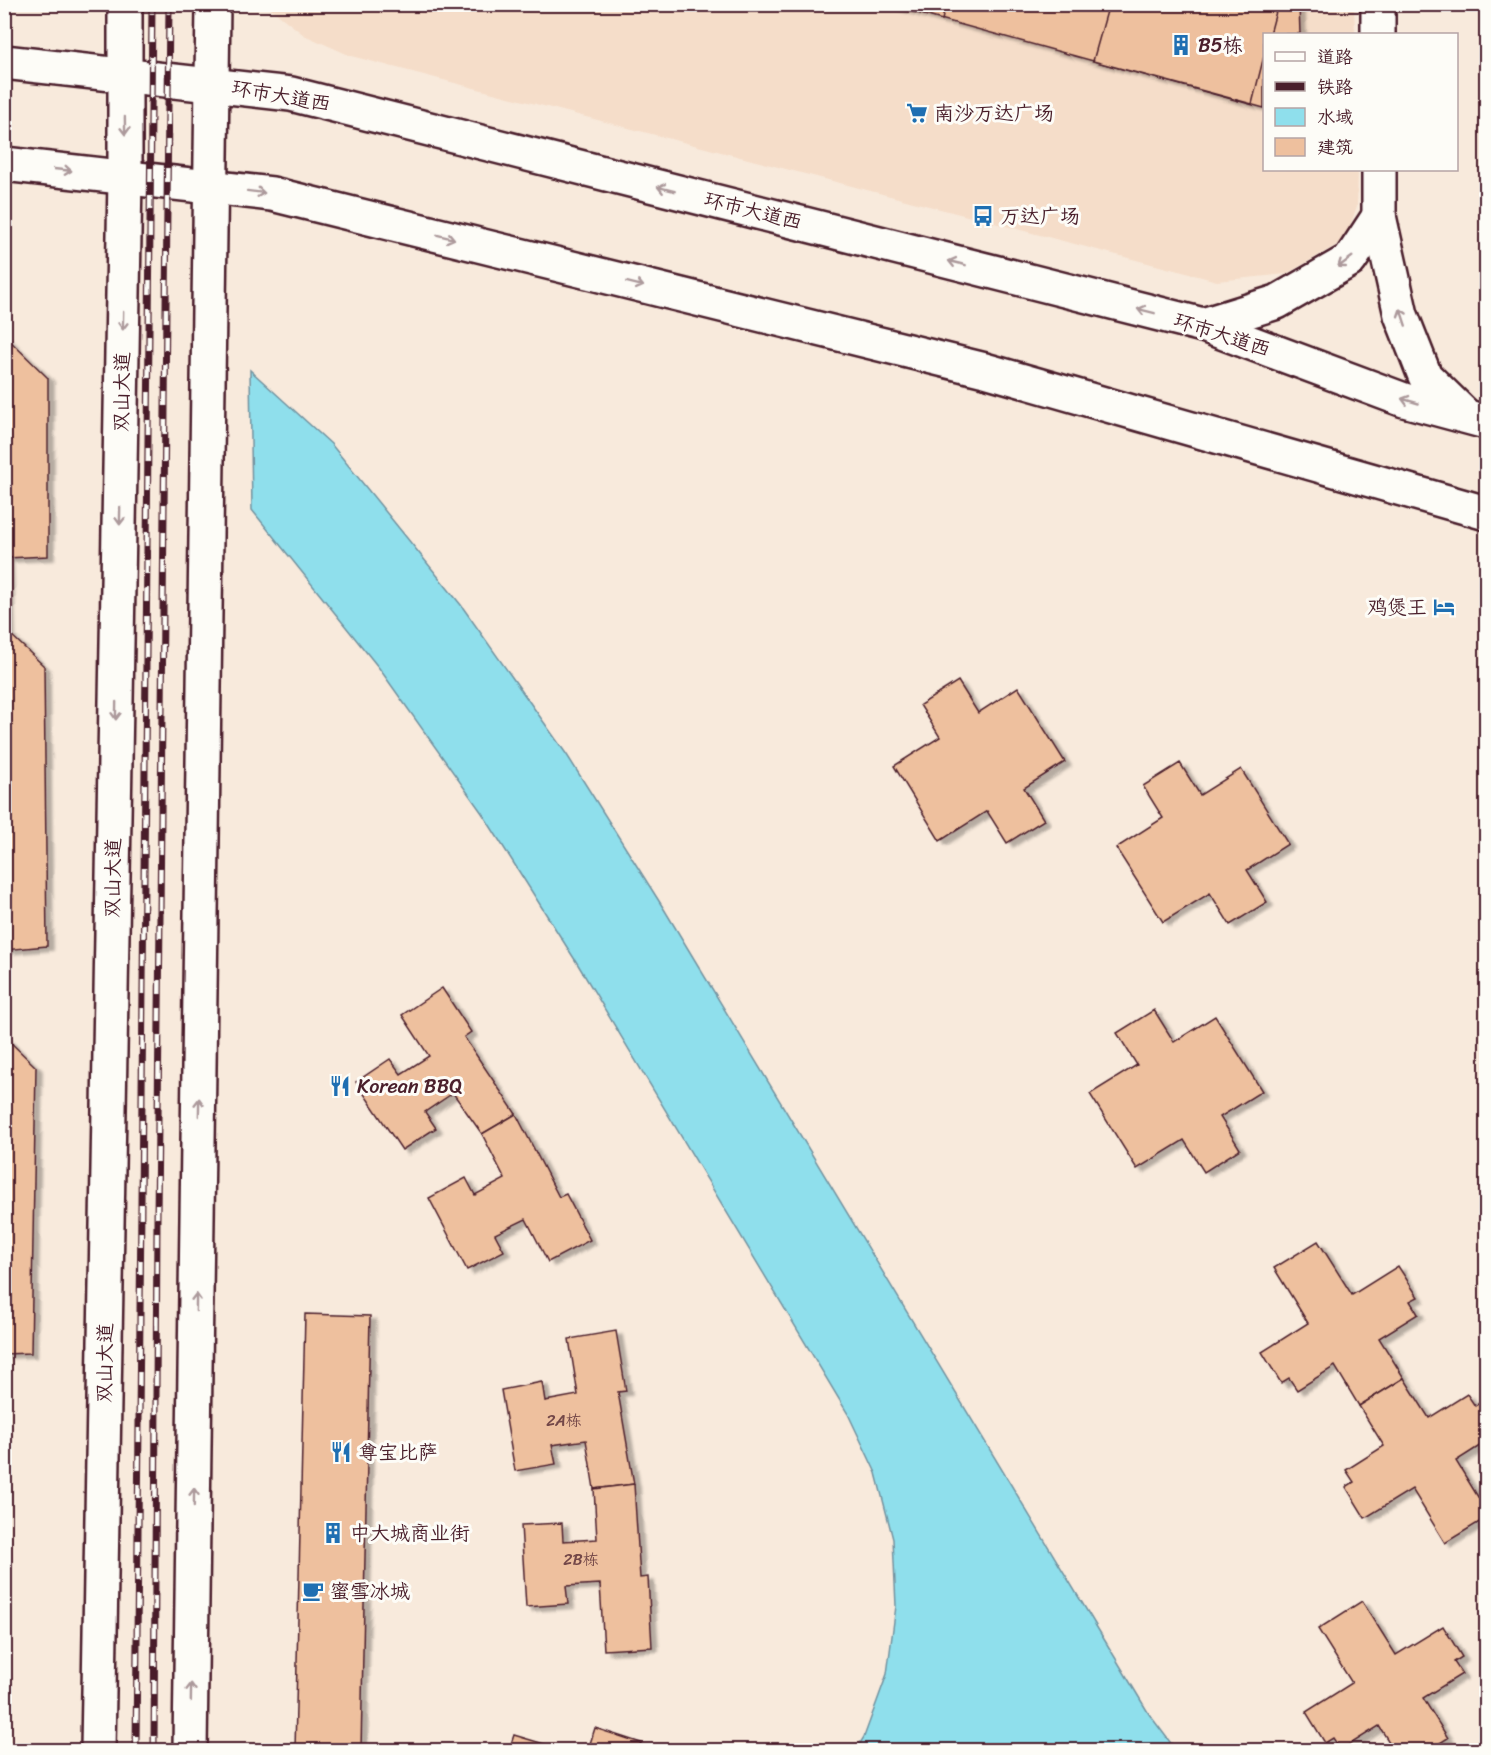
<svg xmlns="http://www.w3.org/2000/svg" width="1491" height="1755" viewBox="0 0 1491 1755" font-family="Sriracha,'LXGW WenKai TC',sans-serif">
  <defs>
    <filter id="shadow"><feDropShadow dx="6" dy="4" stdDeviation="1.5" flood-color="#0004"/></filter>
  </defs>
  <rect width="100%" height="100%" fill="#f8eadc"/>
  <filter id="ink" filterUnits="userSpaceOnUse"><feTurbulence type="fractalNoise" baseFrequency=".0167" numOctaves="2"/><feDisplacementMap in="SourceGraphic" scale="12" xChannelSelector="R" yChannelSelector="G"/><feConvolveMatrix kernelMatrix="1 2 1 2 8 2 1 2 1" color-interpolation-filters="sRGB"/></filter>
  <g filter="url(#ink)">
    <!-- built -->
    <polygon fill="#f5ddc9" points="266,5 1354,5 1355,34 1264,34 1264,170 1358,170 1357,206 1345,240 1286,274 1217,281 351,56 304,35"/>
    <!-- water -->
    <polygon fill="#8fdfec" stroke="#73929f" stroke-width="1.5" points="250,370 331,444 461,605 567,755 664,909 1122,1669 1149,1714 1176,1750 1011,1750 995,1747 967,1750 856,1750 864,1737 887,1674 896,1606 893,1539 876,1473 848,1414 577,963 482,813 379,668 252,510"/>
    <!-- building -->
    <g fill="#eec09e" stroke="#4a1f2b" stroke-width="1.5" filter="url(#shadow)">
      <polygon points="886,4 1299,4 1300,34 1264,34 1264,108"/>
      <polygon points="886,4 946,4 942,20"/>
      <polygon points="1109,4 1278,4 1270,34 1264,34 1264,56 1252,104 1093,61"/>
      <polygon points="4,335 48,378 48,556 7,558 9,633 44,666 47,946 4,950"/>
      <polygon points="958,681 978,713 1018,687 1065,762 1024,788 1044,820 1007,843 987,811 940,841 894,766 940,737 920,705"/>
      <polygon points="1180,763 1200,795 1241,769 1288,844 1247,870 1267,902 1230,925 1210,893 1163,922 1116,848 1163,818 1143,786"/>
      <polygon points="442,988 471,1032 464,1037 516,1114 482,1134 453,1093 425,1112 436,1128 402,1150 356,1082 390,1059 401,1074 429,1056 402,1015"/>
      <polygon points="1154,1010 1174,1042 1215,1016 1262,1091 1220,1117 1240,1149 1204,1172 1184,1140 1137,1169 1090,1094 1137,1065 1117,1033"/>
      <polygon points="4,1036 36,1067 31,1353 4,1354"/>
      <polygon points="516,1114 559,1197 566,1194 590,1240 548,1262 526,1219 495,1234 504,1251 467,1270 429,1198 466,1178 475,1195 505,1179 482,1134"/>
      <polygon points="1318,1241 1352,1295 1398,1266 1418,1297 1410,1301 1418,1314 1379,1338 1404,1378 1359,1406 1335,1366 1297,1390 1289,1378 1281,1383 1262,1352 1308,1323 1274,1268"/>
      <polygon points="305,1314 370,1316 361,1750 295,1750"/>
      <polygon points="616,1331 626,1391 618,1392 634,1484 594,1489 586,1440 552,1445 556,1464 515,1471 501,1390 542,1382 545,1401 578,1395 569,1339"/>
      <polygon points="1404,1378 1429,1418 1467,1394 1475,1406 1483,1401 1486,1406 1486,1442 1456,1461 1486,1510 1486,1518 1445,1543 1412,1489 1365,1518 1346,1487 1354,1482 1346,1470 1384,1446 1359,1406"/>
      <polygon points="634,1484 640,1578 648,1577 652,1647 604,1650 600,1584 566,1586 568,1604 526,1607 521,1525 562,1523 563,1541 597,1539 594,1489"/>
      <polygon points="1362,1601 1396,1655 1443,1626 1462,1657 1454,1662 1462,1674 1423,1698 1448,1738 1429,1750 1394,1750 1379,1726 1341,1750 1333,1738 1325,1743 1306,1712 1352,1683 1318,1629"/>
      <polygon points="595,1728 641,1743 638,1750 588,1750"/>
      <polygon points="514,1735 554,1747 553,1750 509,1750"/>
    </g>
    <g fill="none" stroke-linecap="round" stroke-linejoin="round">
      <defs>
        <g id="minor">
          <polyline points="1378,4 1378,34"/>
          <polyline points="1379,170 1379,216"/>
        </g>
        <g id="tertiary">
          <polyline points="98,1750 125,177 125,4"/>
          <polyline points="190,1750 213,4"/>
        </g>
        <g id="primary">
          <polyline points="4,62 291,94 1203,325 1404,400 1486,422"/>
          <polyline points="4,164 272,194 985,370 1486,513"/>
          <polyline points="1379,216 1401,315 1425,376 1465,415"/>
          <polyline points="1203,325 1277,302 1350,260 1379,216"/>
        </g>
      </defs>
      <!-- minor casing -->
      <use href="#minor" stroke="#4a1f2b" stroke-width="38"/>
      <!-- tertiary casing -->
      <use href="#tertiary" stroke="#4a1f2b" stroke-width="38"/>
      <!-- primary casing -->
      <use href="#primary" stroke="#4a1f2b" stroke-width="38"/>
      <!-- minor -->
      <use href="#minor" stroke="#fdfcf7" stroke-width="33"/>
      <!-- tertiary -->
      <use href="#tertiary" stroke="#fdfcf7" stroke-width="33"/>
      <!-- primary -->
      <use href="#primary" stroke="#fdfcf7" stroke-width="33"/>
      <defs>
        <g id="rail">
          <polyline points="136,1750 152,4"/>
          <polyline points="154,1750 157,1220 169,4"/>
        </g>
      </defs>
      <!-- rail casing -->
      <use href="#rail" stroke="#4a1f2b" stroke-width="7"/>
      <!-- rail -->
      <use href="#rail" stroke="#fdfcf7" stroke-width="4.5" stroke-dasharray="14" stroke-linecap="butt"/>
    </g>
    <!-- one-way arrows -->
    <defs><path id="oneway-shaft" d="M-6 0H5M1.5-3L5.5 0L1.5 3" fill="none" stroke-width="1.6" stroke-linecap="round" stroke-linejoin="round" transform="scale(1.5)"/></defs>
    <g stroke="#ac999b">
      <use href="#oneway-shaft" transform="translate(125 126) rotate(89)"/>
      <use href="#oneway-shaft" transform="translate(63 170) rotate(6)"/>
      <use href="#oneway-shaft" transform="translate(666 189) rotate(-166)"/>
      <use href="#oneway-shaft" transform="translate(256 192) rotate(7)"/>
      <use href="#oneway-shaft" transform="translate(446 237) rotate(14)"/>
      <use href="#oneway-shaft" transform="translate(1345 262) rotate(144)"/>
      <use href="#oneway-shaft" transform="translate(957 263) rotate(-166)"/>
      <use href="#oneway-shaft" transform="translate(635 284) rotate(14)"/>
      <use href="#oneway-shaft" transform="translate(1146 311) rotate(-166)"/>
      <use href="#oneway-shaft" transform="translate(1403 317) rotate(-108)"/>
      <use href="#oneway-shaft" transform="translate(123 321) rotate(91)"/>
      <use href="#oneway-shaft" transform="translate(1410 401) rotate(-164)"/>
      <use href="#oneway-shaft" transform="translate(120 516) rotate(91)"/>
      <use href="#oneway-shaft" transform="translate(116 711) rotate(91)"/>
      <use href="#oneway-shaft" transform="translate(199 1107) rotate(-89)"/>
      <use href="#oneway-shaft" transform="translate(196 1302) rotate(-89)"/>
      <use href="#oneway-shaft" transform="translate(194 1497) rotate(-89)"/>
      <use href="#oneway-shaft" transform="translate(191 1692) rotate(-89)"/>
    </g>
  </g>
  <!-- icons -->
  <defs>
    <symbol id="building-bare" viewBox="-9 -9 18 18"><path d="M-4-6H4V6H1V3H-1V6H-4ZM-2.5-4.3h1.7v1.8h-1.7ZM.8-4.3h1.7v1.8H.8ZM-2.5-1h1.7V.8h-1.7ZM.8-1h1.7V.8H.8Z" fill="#1f6fb2" stroke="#fdfcf7" stroke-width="2.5" paint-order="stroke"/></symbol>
    <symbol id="supermarket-bare" viewBox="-9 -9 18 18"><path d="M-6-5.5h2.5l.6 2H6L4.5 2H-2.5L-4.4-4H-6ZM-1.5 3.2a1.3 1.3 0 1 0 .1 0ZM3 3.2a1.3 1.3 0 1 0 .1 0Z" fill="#1f6fb2" stroke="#fdfcf7" stroke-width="2.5" paint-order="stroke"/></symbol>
    <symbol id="bus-bare" viewBox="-9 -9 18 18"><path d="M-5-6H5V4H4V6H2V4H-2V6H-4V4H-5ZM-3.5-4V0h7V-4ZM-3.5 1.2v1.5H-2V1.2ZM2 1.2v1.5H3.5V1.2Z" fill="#1f6fb2" stroke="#fdfcf7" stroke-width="2.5" paint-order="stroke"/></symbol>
    <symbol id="hotel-bare" viewBox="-9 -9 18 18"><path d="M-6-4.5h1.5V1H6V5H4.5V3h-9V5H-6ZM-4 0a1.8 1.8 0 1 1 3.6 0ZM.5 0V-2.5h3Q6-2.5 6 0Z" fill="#1f6fb2" stroke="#fdfcf7" stroke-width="2.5" paint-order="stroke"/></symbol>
    <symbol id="restaurant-bare" viewBox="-9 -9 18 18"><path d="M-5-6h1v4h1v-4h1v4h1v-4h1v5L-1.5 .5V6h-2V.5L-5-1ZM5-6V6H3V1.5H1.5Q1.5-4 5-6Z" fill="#1f6fb2" stroke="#fdfcf7" stroke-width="2.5" paint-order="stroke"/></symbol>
    <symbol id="cafe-bare" viewBox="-9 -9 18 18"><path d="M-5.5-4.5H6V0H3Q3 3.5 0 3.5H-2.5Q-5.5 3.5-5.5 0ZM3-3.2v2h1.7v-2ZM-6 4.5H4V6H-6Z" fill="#1f6fb2" stroke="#fdfcf7" stroke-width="2.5" paint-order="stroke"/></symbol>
  </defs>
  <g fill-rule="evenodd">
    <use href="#building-bare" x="1166" y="30" width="30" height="30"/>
    <use href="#supermarket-bare" x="902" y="98" width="30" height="30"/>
    <use href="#bus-bare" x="968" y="201" width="30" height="30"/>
    <use href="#hotel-bare" x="1429" y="592" width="30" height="30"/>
    <use href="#restaurant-bare" x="325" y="1071" width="30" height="30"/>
    <use href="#restaurant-bare" x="326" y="1437" width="30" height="30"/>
    <use href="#building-bare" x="318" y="1518" width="30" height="30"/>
    <use href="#cafe-bare" x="298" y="1576" width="30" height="30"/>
  </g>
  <g text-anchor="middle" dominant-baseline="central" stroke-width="6" stroke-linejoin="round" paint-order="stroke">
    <!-- number labels -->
    <g font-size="16" fill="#734748">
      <text x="564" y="1420">2A栋</text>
      <text x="581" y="1559">2B栋</text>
    </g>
    <!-- poi labels -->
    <g font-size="20" fill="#4a1f2b" stroke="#fdfcf7" text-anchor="start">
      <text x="1198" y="45">B5栋</text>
      <text x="934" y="113">南沙万达广场</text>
      <text x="1000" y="216">万达广场</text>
      <text x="1427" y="607" text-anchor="end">鸡煲王</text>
      <text x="357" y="1086">Korean BBQ</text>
      <text x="358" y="1452">尊宝比萨</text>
      <text x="350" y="1533">中大城商业街</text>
      <text x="330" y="1591">蜜雪冰城</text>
    </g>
    <!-- street labels -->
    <g font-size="20" fill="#4a1f2b" stroke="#fdfcf7">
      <text transform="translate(281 96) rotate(10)">环市大道西</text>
      <text transform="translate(753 211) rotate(14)">环市大道西</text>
      <text transform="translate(1222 335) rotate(18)">环市大道西</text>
      <text transform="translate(122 392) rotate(-89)">双山大道</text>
      <text transform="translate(113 878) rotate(-89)">双山大道</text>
      <text transform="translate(105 1363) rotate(-89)">双山大道</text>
    </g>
  </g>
  <!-- margin -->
  <rect width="1491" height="1755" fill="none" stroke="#fdfcf7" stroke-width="24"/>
  <rect x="12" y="12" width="1467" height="1731" fill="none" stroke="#4a1f2b" stroke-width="2" filter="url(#ink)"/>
  <!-- legend -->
  <rect x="1263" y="33" width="195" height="138" fill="#fdfcf7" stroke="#b5a4a5" stroke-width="1.5"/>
  <rect x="1275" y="52" width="30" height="9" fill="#fdfcf7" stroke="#b5a4a5" stroke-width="1.5"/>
  <text x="1317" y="63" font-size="18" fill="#4a1f2b">道路</text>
  <rect x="1275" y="82" width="30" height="9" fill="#4a1f2b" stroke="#b5a4a5" stroke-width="1.5"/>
  <text x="1317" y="93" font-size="18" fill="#4a1f2b">铁路</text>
  <rect x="1275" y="108" width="30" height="18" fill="#8fdfec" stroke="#b5a4a5" stroke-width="1.5"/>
  <text x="1317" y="123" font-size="18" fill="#4a1f2b">水域</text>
  <rect x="1275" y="138" width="30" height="18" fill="#eec09e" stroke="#b5a4a5" stroke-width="1.5"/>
  <text x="1317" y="153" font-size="18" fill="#4a1f2b">建筑</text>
</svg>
